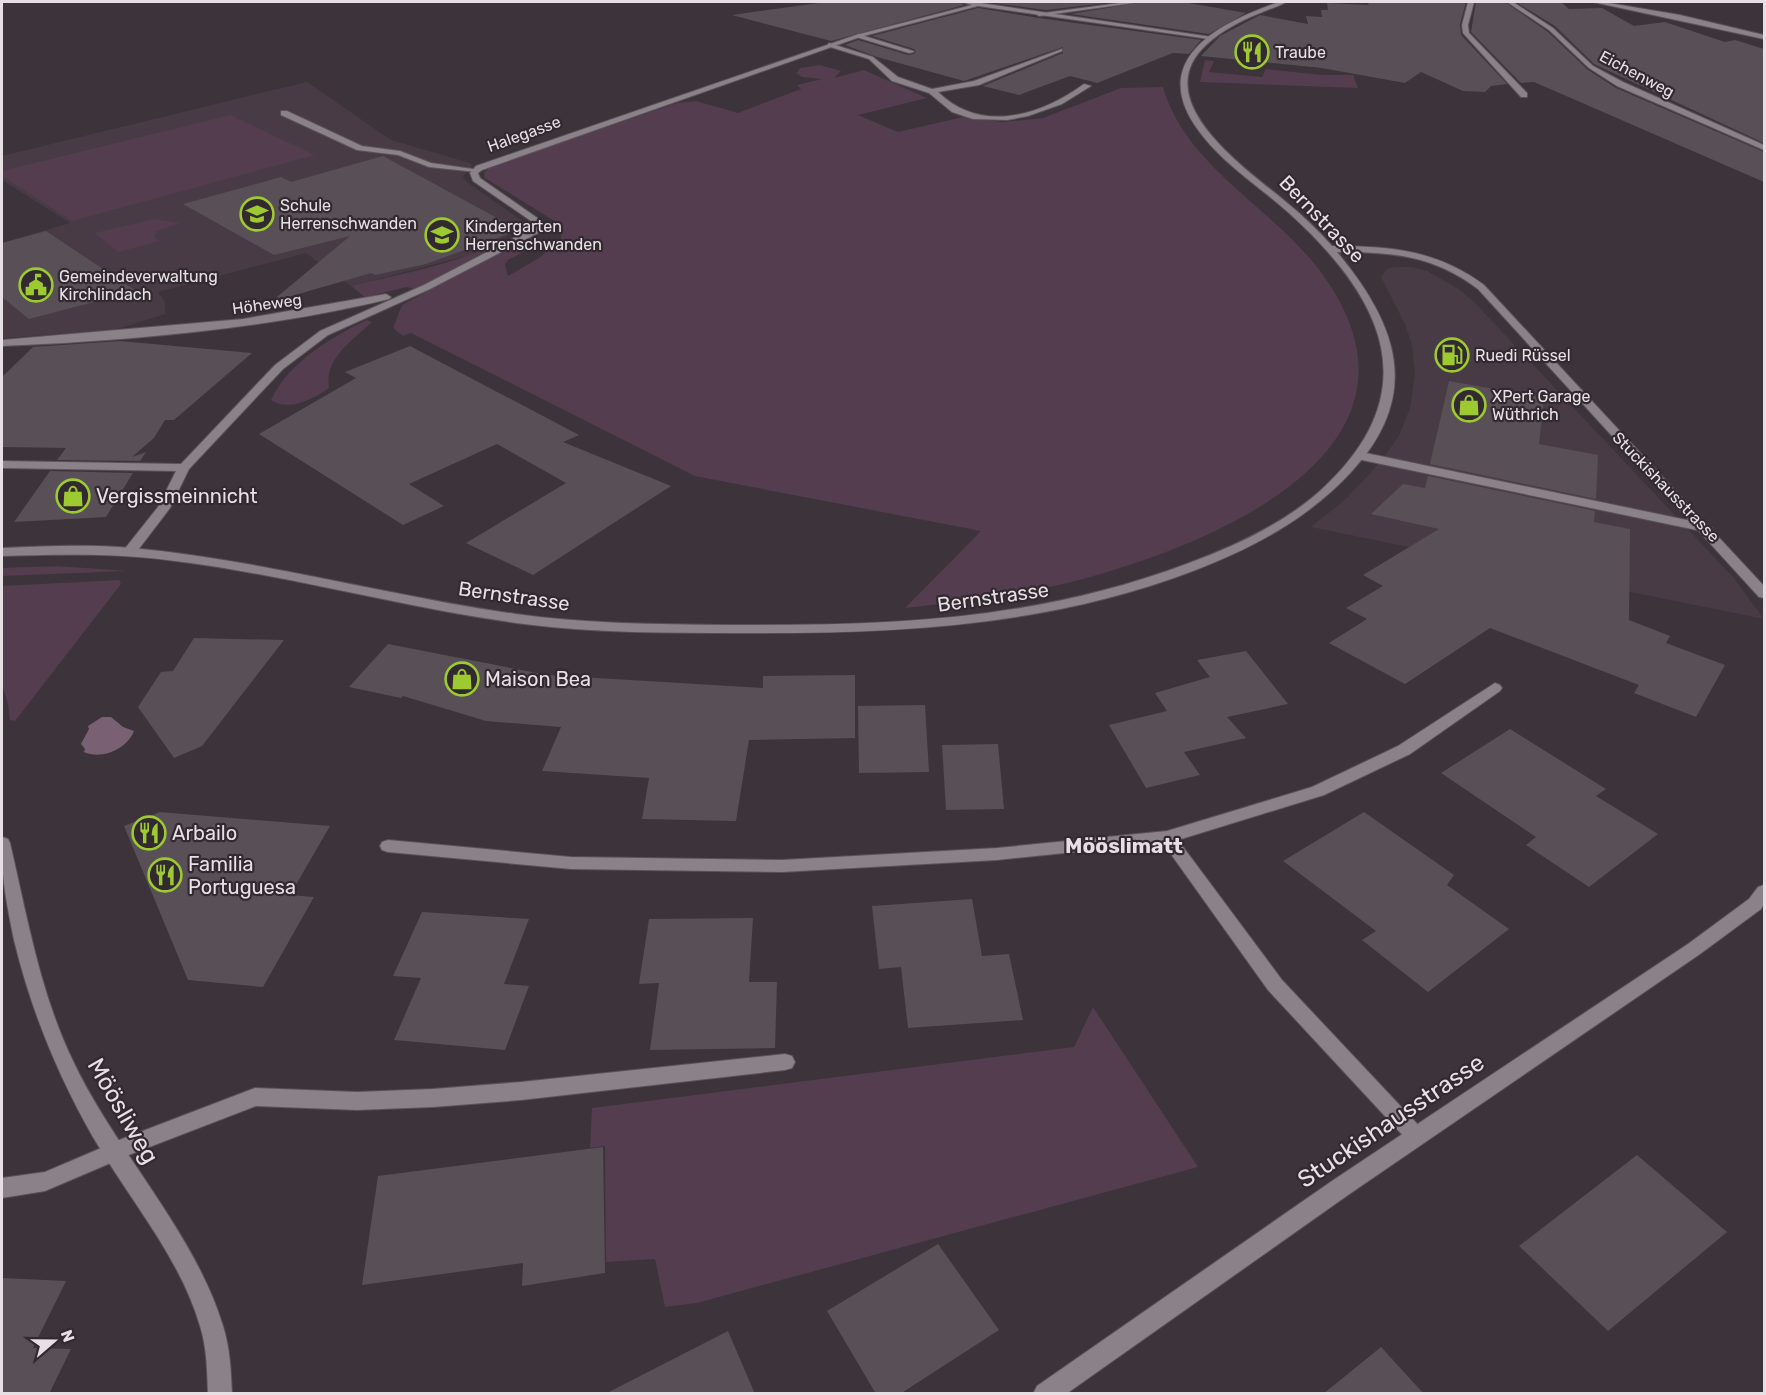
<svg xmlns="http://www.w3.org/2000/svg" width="1766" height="1395" viewBox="0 0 1766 1395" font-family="Rubik,sans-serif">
  <rect width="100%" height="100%" fill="#3c343a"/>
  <!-- built -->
  <g fill="#493b45">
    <polygon points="307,82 391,140 470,163 472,165 463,177 467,182 528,225 470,255 351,286 306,253 158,292 165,302 165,314 114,330 2,338 2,243 70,223 2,180 2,156"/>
    <polygon points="1393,267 1411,267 1427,271 1457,288 1474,302 1733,577 1764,619 1311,527 1347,498 1381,461 1399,436 1410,408 1415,374 1412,345 1405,324 1381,277 1387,269"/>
  </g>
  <!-- green -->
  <g fill="#533d4e">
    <polygon points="1205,60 1214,61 1209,72 1262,77 1266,69 1323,75 1353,75 1358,88 1200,82"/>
    <path d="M820 65 841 71 834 78 864 70 927 98 858 115 898 132 963 117 1002 122 1043 118 1121 88 1163 87C1186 168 1276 209 1323 275 1448 449 1214 544 1079 580 1022 595 963 601 905 608L981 531 695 476 411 333 403 336 393 328 402 305 426 292 407 287 365 297 351 286C390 276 432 269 469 255 493 247 520 233 546 240L508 260 505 264 508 276 539 258 561 239V225L485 178 484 173 490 167 677 103 696 101 738 113 801 89 797 85 822 79 802 77 796 73 800 68Z"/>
    <polygon points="230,115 315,155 72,221 2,176 2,171"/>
    <polygon points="154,219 180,223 157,231 154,238 160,241 118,252 95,233"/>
    <path d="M367 320 372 322C353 340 324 358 329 388 314 399 289 412 271 400 288 363 331 337 367 320Z"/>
    <polygon points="57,566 128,571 2,576 2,568"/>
    <polygon points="119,580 121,584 15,721 10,720 8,704 2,685 2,586"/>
    <polygon points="1093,1007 1198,1167 697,1303 665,1307 655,1259 606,1262 605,1146 590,1148 592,1108 1074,1047"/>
  </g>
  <!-- water -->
  <path fill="#796073" d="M102 717H111L123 727 134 731C127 749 102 760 84 752L85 749 81 744 89 729 88 726Z"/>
  <!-- building -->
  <g fill="#585056">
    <polygon points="826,2 960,2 964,5 831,41 732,15"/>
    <polygon points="986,2 1114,2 1046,10"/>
    <polygon points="1143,2 1183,2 1246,13 1209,34 1071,14"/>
    <polygon points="1367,2 1466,2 1460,24 1461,35 1507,84 1491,86 1485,92 1463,91 1421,72 1405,83 1322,68 1201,56 1220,36 1260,15 1308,24 1306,16 1322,17 1321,10 1328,10 1327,3 1369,5"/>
    <polygon points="1476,2 1505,2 1548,32 1588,70 1616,88 1764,152 1764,182 1534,82 1521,83 1471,32"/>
    <polygon points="1516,2 1561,2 1569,9 1602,8 1634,26 1665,22 1725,42 1735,40 1764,49 1764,143 1594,64 1555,26"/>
    <polygon points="978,8 1039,18 1201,40 1189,54 1173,53 1097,83 1070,76 1019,95 983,86 1063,53 1063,47 964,81 877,57 845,45 858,40 908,55 914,54 916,52 914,49 872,36"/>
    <polygon points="383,156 519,230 426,264 375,275 371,273 271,302 350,236 274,255 183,204 281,177 291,182"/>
    <polygon points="46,231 136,291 29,319 2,297 2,243"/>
    <polygon points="120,341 252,353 174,420 165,420 154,438 132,457 146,452 140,461 57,460 66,448 2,447 2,377 33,347"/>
    <polygon points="410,346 579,435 563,442 671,486 533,575 466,543 566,483 497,444 409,484 444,506 403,525 259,434 356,378 345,372"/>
    <polygon points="1449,381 1544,398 1539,444 1598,455 1596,499 1430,464"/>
    <polygon points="50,471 133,473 106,517 14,522"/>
    <polygon points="1428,476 1595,511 1594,522 1630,529 1629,620 1670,636 1666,643 1725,665 1696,717 1634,693 1639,685 1490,628 1405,684 1329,643 1367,619 1346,608 1383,586 1363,575 1439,529 1371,514 1403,484 1425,488"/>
    <polygon points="194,638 284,640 202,746 174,758 138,707 161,672 173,671"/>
    <polygon points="388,644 547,675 763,688 763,676 855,675 855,738 749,740 736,821 642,819 649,778 542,771 561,727 486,721 403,696 401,698 349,687"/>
    <polygon points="1246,651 1288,704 1227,717 1246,738 1184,752 1200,775 1146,788 1109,725 1167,711 1155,693 1210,677 1197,660"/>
    <polygon points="925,705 929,772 859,773 858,706"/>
    <polygon points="1510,729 1606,789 1596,796 1658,834 1589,887 1526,845 1536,837 1441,773"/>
    <polygon points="998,744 1004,809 946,810 942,745"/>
    <polygon points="160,812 330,826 290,895 314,897 263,987 188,980 124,826"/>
    <polygon points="1364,812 1454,875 1447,885 1509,929 1428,992 1362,940 1376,931 1283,861"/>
    <polygon points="972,899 982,956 1009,954 1023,1020 908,1028 901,967 879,969 872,906"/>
    <polygon points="422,912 529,919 504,984 529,986 505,1050 394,1040 421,978 393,976"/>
    <polygon points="753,918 749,982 777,982 775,1048 650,1050 659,983 639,984 649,919"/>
    <polygon points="603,1147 605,1273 522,1286 523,1263 362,1285 378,1176"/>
    <polygon points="1637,1155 1727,1232 1608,1331 1519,1246"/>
    <polygon points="938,1244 999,1330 900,1394 876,1394 827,1311"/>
    <polygon points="2,1278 66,1281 33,1348 71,1349 49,1394 2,1394"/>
    <polygon points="728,1331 755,1394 605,1394"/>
    <polygon points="1381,1347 1424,1394 1323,1394"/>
  </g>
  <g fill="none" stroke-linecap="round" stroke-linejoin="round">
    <defs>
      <g id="lane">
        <polygon points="1127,2 1141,2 1039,16 1036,14"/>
        <polygon points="858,34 913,51 914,52 909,53 856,37"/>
        <path d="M829 43 873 57 898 77 932 89 974 81 1062 49V51L979 85 938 92C981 134 1040 116 1084 84L1091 86 1062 104 1028 116 1007 120 973 119 952 112 929 93 892 81 869 59 827 46Z"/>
        <polygon points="281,111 287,111 362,146 400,151 431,163 480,170 476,172 429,167 398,155 357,150 281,115"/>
        <polygon points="1361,452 1706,524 1712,528 1706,532 1357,459 1357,453"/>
        <polygon points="785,1054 792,1056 795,1062 792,1068 785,1070 521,1100 433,1107 357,1110 256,1106 113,1161 106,1159 103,1152 106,1145 255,1088 357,1092 433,1089 521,1082"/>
      </g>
      <g id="street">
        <polygon points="962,2 974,2 1212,37 1209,39 978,6 860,37 482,170 478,173 480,178 543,222 540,232 430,289 328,335 283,369 189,469 170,508 135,554 130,555 123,551 158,507 176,471 2,468 2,461 181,464 275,365 320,331 424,285 533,228 534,223 473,181 470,173 476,166 856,35 972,5"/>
        <polygon points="1468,2 1474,2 1468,25 1469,33 1527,93 1527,97 1521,97 1463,33 1462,25"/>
        <polygon points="1507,2 1513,2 1553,28 1593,66 1623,82 1764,145 1764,150 1617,86 1589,68 1549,30"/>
        <polygon points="1593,2 1603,2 1680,15 1764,35 1764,39"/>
        <path d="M386 294 391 297 389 299C267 329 127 341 2 346V340L243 319Z"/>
        <polygon points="1495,683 1500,685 1502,688 1500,691 1410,754 1324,795 1178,840 1282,980 1423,1130 1426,1136 1423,1142 1416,1145 1409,1142 1268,990 1163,843 997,860 782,872 571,869 388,852 382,850 380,846 382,842 388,840 571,857 782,860 997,848 1167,831 1312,787 1398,746"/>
        <polygon points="113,1143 120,1145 123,1152 120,1159 45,1191 2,1198 2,1178 45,1172"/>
      </g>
      <g id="secondary">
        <path d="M1279 2H1286C1280 6 1272 8 1265 11 1244 19 1222 30 1206 45 1146 101 1247 169 1286 202 1302 215 1318 230 1332 246 1390 246 1437 250 1484 285L1764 586V598L1759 597 1478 289C1433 255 1392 252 1337 252 1397 324 1423 394 1352 471 1308 519 1253 548 1193 571 1046 627 894 634 738 633 667 633 595 633 524 624 409 609 297 577 183 562 122 553 63 554 2 556V548C45 546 89 544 132 548 262 560 388 596 516 614 586 624 656 624 726 625 888 626 1036 621 1189 563 1235 546 1283 524 1320 491 1429 392 1384 299 1289 213 1258 185 1218 161 1194 124 1150 56 1224 21 1279 2Z"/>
        <path d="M2 837 8 839 10 843C27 916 40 993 73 1061 116 1152 194 1231 223 1326 230 1348 231 1371 232 1394H208C207 1371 207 1348 200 1326 180 1257 129 1199 93 1137 57 1074 31 1010 14 940 7 906 0 871 2 837Z"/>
        <polygon points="1764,885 1764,904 1761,909 1700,954 1348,1195 1066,1394 1033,1394 1037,1386 1332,1181 1688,944 1749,899 1758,887"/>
      </g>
    </defs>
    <!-- lane casing -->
    <use href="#lane" stroke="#5a5258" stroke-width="2"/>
    <!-- street casing -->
    <use href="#street" stroke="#5a5258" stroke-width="2"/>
    <!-- secondary casing -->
    <use href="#secondary" stroke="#5a5258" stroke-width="2"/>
    <!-- lane -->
    <use href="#lane" fill="#8b8188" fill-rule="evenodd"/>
    <!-- street -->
    <use href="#street" fill="#8b8188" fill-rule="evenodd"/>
    <!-- secondary -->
    <use href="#secondary" fill="#8b8188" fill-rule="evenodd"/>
  </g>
  <!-- icons -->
  <defs>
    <symbol id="restaurant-ring" viewBox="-11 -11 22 22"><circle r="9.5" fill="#322a30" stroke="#9dca30" stroke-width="1.5"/><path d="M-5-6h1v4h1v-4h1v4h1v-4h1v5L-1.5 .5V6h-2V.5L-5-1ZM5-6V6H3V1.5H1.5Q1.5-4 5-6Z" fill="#9dca30"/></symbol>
    <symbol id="school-ring" viewBox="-11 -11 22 22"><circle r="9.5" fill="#322a30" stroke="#9dca30" stroke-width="1.5"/><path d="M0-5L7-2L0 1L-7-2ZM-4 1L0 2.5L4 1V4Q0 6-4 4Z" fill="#9dca30"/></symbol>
    <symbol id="civic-ring" viewBox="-11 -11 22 22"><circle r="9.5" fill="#322a30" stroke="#9dca30" stroke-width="1.5"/><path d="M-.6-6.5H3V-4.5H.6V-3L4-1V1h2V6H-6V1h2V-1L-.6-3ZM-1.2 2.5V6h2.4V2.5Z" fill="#9dca30"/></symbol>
    <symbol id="fuel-ring" viewBox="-11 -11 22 22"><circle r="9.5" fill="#322a30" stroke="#9dca30" stroke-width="1.5"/><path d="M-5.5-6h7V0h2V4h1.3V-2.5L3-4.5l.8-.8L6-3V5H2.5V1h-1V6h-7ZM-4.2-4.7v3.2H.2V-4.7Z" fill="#9dca30"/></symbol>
    <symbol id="shop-ring" viewBox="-11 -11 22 22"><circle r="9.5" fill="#322a30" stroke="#9dca30" stroke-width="1.5"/><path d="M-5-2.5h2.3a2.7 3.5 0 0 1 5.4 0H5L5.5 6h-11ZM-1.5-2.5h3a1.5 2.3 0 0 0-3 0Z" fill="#9dca30"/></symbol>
  </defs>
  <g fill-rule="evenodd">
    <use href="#restaurant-ring" x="1233" y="33" width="38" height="38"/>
    <use href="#school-ring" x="238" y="195" width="38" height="38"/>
    <use href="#school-ring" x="423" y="216" width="38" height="38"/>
    <use href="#civic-ring" x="17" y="266" width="38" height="38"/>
    <use href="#fuel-ring" x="1433" y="336" width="38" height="38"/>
    <use href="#shop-ring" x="1450" y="386" width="38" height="38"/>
    <use href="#shop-ring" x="54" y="477" width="38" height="38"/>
    <use href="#shop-ring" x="443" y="660" width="38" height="38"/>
    <use href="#restaurant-ring" x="130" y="814" width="38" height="38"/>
    <use href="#restaurant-ring" x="146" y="856" width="38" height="38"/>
  </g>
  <g text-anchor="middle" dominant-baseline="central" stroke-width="4.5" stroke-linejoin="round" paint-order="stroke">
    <!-- far-poi labels -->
    <g font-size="16" fill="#e6e0e4" stroke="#322a30" text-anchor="start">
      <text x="1275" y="52">Traube</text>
      <text x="280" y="205">Schule<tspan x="280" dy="18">Herrenschwanden</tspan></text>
      <text x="465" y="226">Kindergarten<tspan x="465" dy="18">Herrenschwanden</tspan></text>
      <text x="59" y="276">Gemeindeverwaltung<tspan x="59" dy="18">Kirchlindach</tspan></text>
      <text x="1475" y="355">Ruedi Rüssel</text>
      <text x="1492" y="396">XPert Garage<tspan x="1492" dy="18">Wüthrich</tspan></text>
    </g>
    <!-- far-street labels -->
    <g font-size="16" fill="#e6e0e4" stroke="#322a30">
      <text transform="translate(1637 74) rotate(28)">Eichenweg</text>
      <text transform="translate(524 134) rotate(-20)">Halegasse</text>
      <text transform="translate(267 304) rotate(-8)">Höheweg</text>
      <text transform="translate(1666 487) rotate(46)">Stuckishausstrasse</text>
    </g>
    <!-- street labels -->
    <g font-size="20" fill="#e6e0e4" stroke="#322a30">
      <text transform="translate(1322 219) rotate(46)">Bernstrasse</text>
      <text transform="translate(514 596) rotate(8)">Bernstrasse</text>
      <text transform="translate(993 597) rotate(-8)">Bernstrasse</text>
    </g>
    <!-- poi labels -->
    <g font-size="20" fill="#e6e0e4" stroke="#322a30" text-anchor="start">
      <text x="96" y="496">Vergissmeinnicht</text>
      <text x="485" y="679">Maison Bea</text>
      <text x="172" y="833">Arbailo</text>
      <text x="188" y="864">Familia<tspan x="188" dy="23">Portuguesa</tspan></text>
    </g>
    <!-- neighbourhood labels -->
    <g font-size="21" font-weight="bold" fill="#e6e0e4" stroke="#322a30">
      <text x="1124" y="845">Mööslimatt</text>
    </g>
    <!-- near-street labels -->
    <g font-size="24" fill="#e6e0e4" stroke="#322a30">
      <text transform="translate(123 1111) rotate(60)">Möösliweg</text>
      <text transform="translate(1391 1121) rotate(-34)">Stuckishausstrasse</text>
    </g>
  </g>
  <!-- border -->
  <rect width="1766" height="1395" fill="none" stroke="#e6e0e4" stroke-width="6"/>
  <!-- north arrow -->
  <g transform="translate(54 1341) rotate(70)" stroke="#322a30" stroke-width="4.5" paint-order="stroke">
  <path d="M0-4.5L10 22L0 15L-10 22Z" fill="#e6e0e4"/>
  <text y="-9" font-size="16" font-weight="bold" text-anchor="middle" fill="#e6e0e4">N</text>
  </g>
</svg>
